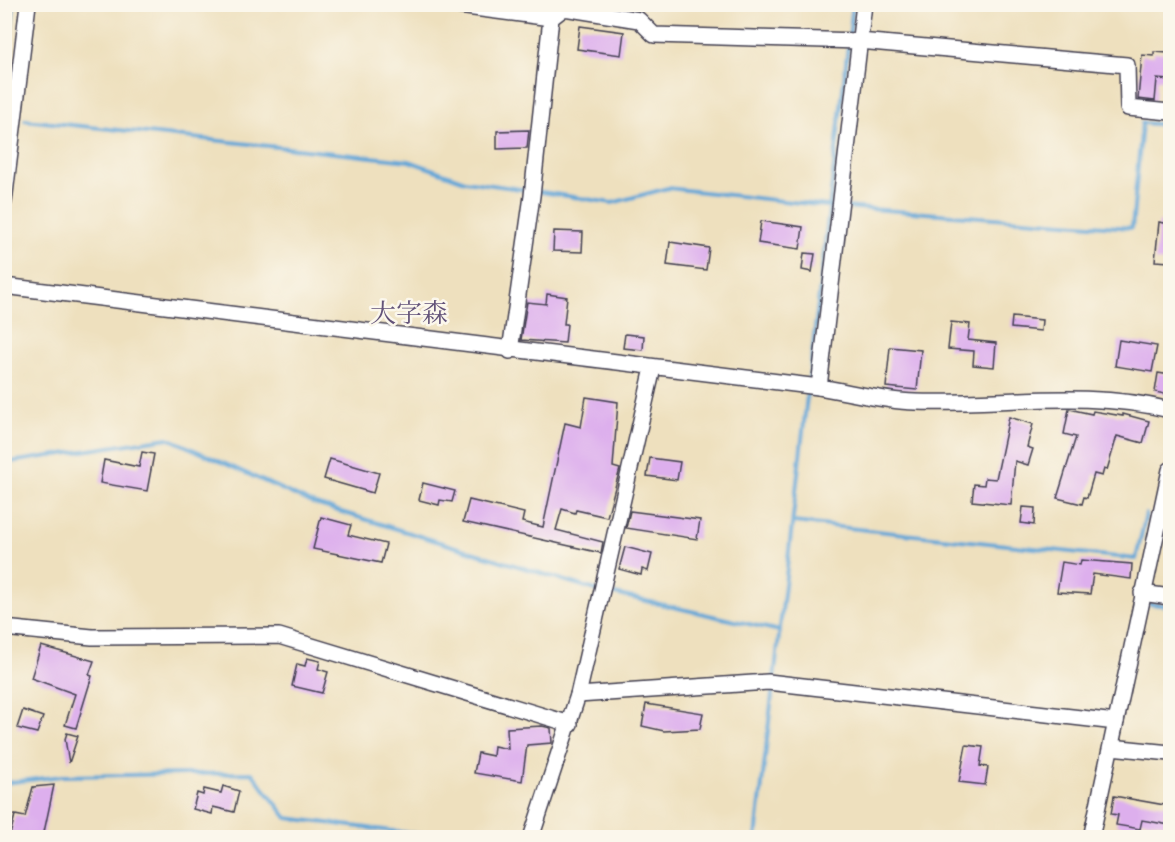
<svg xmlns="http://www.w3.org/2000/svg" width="1175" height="842" viewBox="0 0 1175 842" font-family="'IM FELL French Canon','Noto Serif JP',serif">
  <rect width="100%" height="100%" fill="#fbf7ec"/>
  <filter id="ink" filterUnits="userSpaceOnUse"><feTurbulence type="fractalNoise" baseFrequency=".0167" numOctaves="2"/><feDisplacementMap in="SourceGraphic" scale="12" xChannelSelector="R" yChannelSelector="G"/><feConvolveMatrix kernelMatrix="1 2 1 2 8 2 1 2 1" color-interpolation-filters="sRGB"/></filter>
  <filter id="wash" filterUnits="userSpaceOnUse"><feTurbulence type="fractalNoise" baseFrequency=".008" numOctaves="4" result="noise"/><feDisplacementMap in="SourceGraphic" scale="24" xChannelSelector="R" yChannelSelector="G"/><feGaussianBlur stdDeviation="1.35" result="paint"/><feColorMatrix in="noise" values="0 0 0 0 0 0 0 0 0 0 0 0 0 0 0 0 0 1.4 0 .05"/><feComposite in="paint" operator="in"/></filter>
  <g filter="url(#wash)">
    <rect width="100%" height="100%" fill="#eee0be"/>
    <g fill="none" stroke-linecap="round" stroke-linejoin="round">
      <!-- stream -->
      <g stroke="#62a6d7" stroke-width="4">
        <polyline points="849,38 853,4"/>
        <polyline points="4,92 14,4"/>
        <polyline points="25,120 409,161 465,181 527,190"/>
        <polyline points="535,191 612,203 668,188 836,207"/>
        <polyline points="843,207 1132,228 1142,123 1170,125"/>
        <polyline points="809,381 848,46"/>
        <polyline points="4,463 168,438 312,503 599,591"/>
        <polyline points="1169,515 1170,508"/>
        <polyline points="793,522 1136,559 1146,514"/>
        <polyline points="606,592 780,631"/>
        <polyline points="1150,604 1170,606"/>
        <polyline points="774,679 808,388"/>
        <polyline points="4,783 62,776 252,773 287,818 449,838"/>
        <polyline points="756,838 773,686"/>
        <polyline points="982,838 982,834 1006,838"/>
      </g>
    </g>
    <g id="blocks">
      <!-- building -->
      <g fill="#ddafed">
        <polygon points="580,26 624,32 621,55 577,49"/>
        <polygon points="1154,52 1169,53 1170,80 1157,79 1155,101 1138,99 1142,55 1154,56"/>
        <polygon points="529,130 527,148 497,149 497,131"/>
        <polygon points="761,221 803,227 800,249 758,243"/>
        <polygon points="1159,222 1170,224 1170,262 1155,261"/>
        <polygon points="554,231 583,232 582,252 553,251"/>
        <polygon points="670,242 709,248 706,270 667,265"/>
        <polygon points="804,253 815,254 812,272 802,270"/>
        <polygon points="547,294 567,297 564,324 567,324 565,343 521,340 527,302 546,304"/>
        <polygon points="1012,317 1042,320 1041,331 1011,328"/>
        <polygon points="951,322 970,324 968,340 996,343 994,367 973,365 974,351 948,349"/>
        <polygon points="625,334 644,336 643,350 623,348"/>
        <polygon points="1119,340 1157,346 1152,372 1115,366"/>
        <polygon points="890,347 921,350 917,390 886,387"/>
        <polygon points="1158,373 1170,375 1170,395 1155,392"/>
        <polygon points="586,397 618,402 613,467 620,469 607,517 576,510 575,513 562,509 556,530 603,542 601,553 463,522 469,500 524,513 522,522 543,527 565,423 581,427"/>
        <polygon points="1069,409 1092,414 1093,411 1123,416 1123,414 1149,421 1143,443 1117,436 1107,470 1104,469 1102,476 1094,474 1087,498 1084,497 1082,504 1057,498 1076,437 1064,434"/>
        <polygon points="1009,417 1033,424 1027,447 1033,449 1028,465 1015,461 1011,505 972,501 974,484 984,485 985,478 996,479"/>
        <polygon points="142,452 154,454 147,491 100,483 104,460 139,467"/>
        <polygon points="650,458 680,462 677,480 647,476"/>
        <polygon points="330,459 379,473 373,493 324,479"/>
        <polygon points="423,483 455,491 452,502 440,500 439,505 419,500"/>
        <polygon points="1023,507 1035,508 1034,525 1021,523"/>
        <polygon points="630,511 700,520 697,539 626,528"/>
        <polygon points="321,517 351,525 348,535 386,544 381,563 313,549"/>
        <polygon points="625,547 652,554 648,571 642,569 641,575 619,569"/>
        <polygon points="1081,560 1132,564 1131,579 1093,574 1090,594 1057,592 1062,562 1080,565"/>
        <polygon points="41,646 94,661 89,675 92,676 76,728 65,725 75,694 31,678"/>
        <polygon points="307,658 320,661 318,669 328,672 322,693 292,686 297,664 305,666"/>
        <polygon points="646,704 703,713 700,729 664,731 642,726"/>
        <polygon points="23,710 43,717 37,733 17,728"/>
        <polygon points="542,726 551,728 552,743 527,745 522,781 474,773 478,753 493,756 494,746 508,749 507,728"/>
        <polygon points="67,733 78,736 69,763 65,739"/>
        <polygon points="966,745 983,747 980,766 988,767 985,785 959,782"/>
        <polygon points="54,785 43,837 10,835 15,815 25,817 33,787"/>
        <polygon points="223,786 239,791 234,812 213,807 212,814 193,809 197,793 203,795 204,789 221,793"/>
        <polygon points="1114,796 1170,806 1170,825 1142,820 1140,829 1116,825 1118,815 1111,814"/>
      </g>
    </g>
  </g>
  <g filter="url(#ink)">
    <use href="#blocks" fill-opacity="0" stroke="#413e4f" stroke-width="1.5"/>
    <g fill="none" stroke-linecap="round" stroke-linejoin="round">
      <defs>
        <g id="minor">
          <polyline points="443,4 551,18"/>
          <polyline points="4,202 28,4"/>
          <path d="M4 286 819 387C850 392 883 401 915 402 1000 405 1086 389 1170 410"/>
          <polyline points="510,351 532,196 551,18 564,8 639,20 654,35 859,41 1127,65 1128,108 1170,112"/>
          <polyline points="819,387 864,4"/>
          <polyline points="1142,593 1170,597"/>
          <polyline points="4,628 92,637 279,636 570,724"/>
          <polyline points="578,695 768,682 1116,722"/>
          <polyline points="1111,747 1170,753"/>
          <polyline points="531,838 578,695 653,368"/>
          <polyline points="1091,838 1170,470"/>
        </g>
      </defs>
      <!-- minor casing -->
      <use href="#minor" stroke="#413e4f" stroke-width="18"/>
      <!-- minor -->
      <use href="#minor" stroke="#fff" stroke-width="15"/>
    </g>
  </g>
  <g text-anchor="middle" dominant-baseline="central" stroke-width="5" stroke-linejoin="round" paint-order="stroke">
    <!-- quarter labels -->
    <g font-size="26" fill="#635379" stroke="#fbf7ec">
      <text x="409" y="313">大字森</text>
    </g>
  </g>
  <!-- margin -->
  <rect width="1175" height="842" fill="none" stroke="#fbf7ec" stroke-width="24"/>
</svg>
